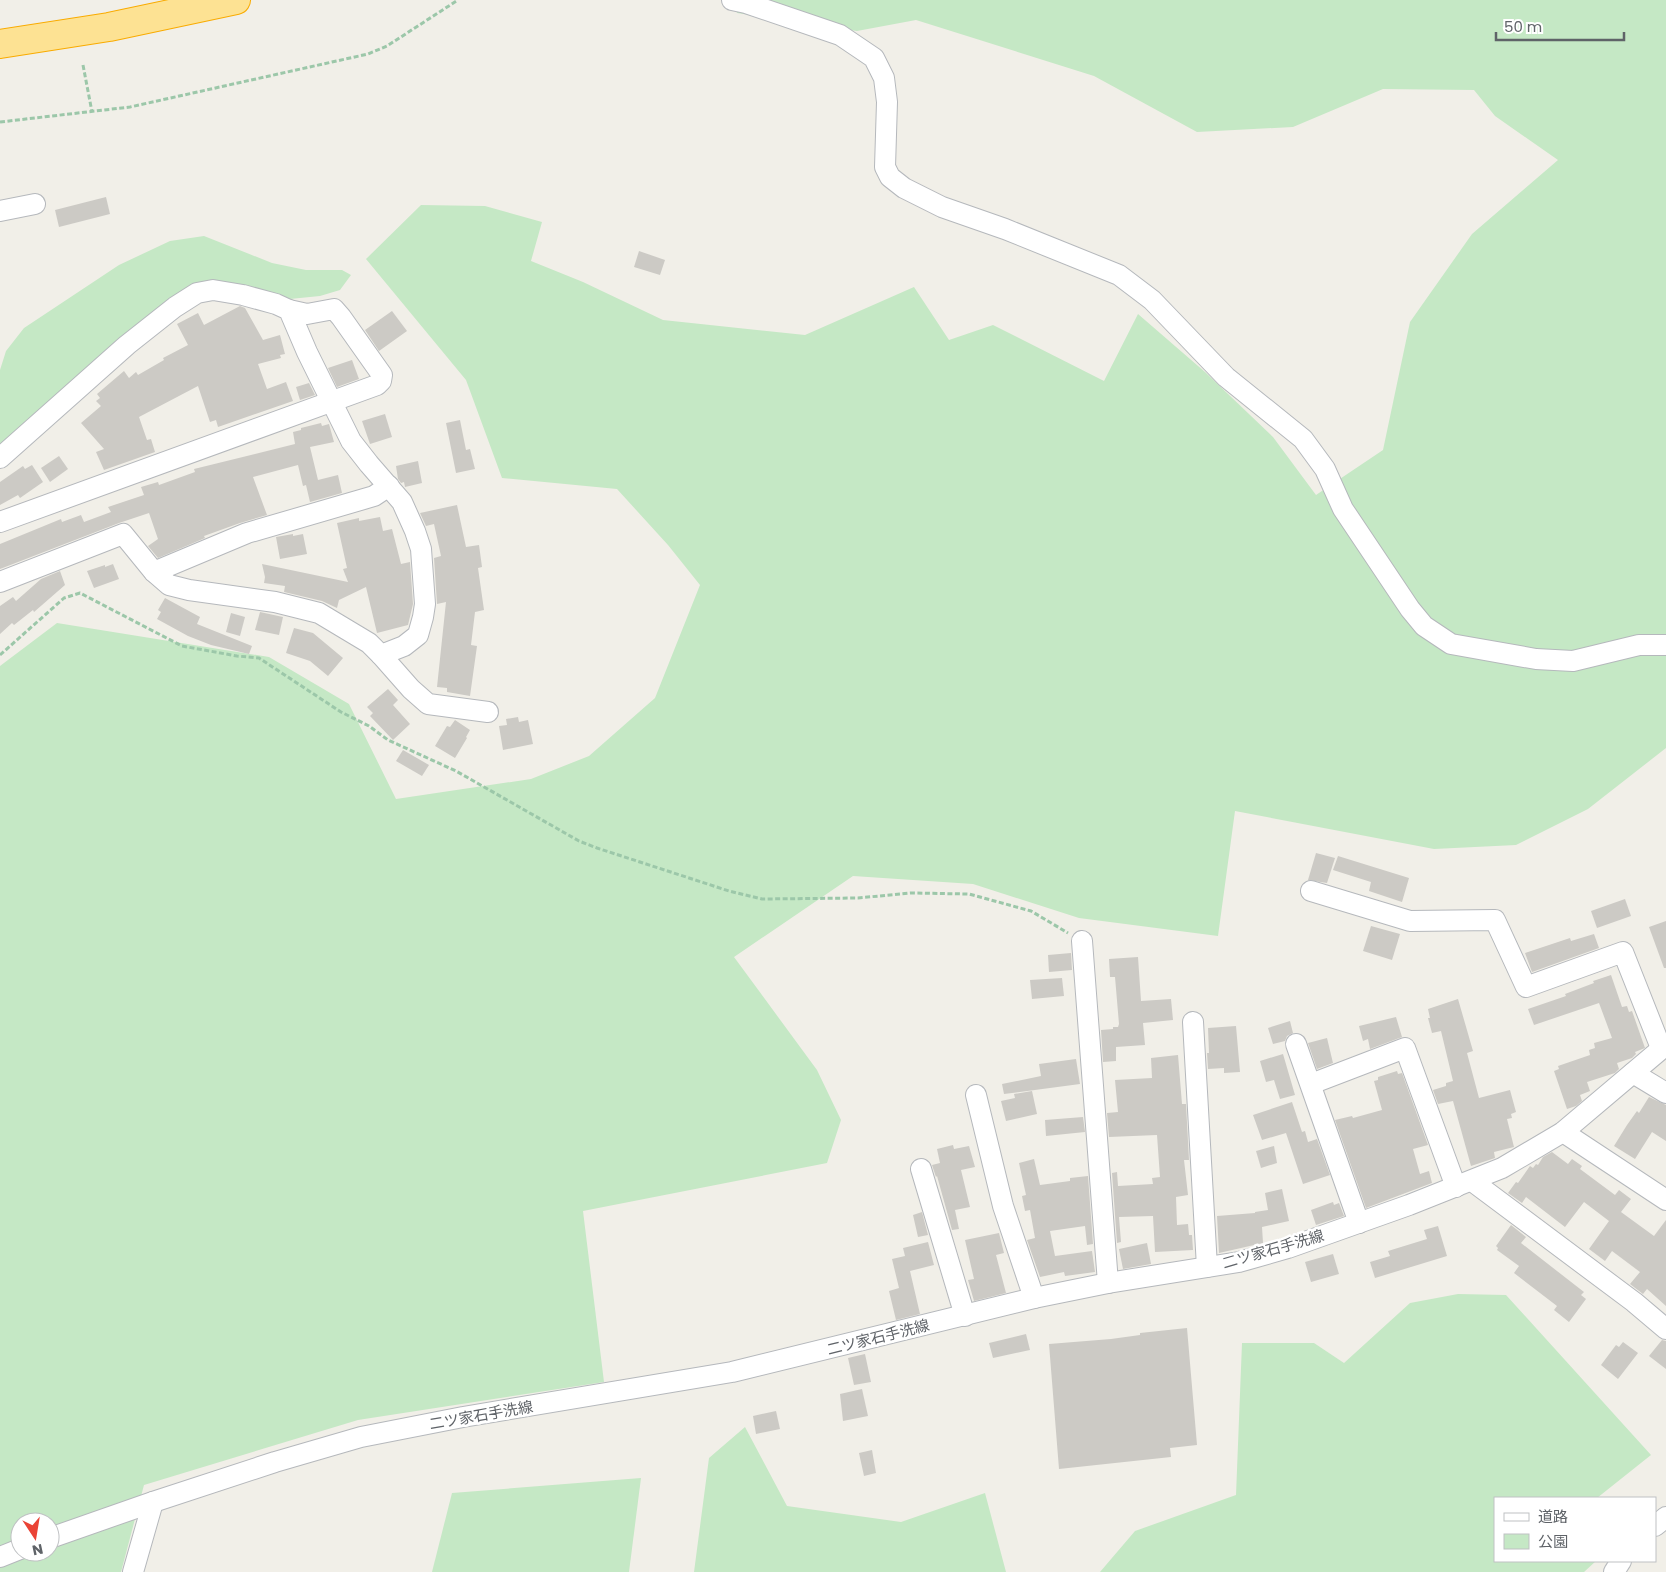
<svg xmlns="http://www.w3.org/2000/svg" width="1666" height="1572" viewBox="0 0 1666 1572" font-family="Poppins,'Noto Sans JP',sans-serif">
  <rect width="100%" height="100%" fill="#f1efe8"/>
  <!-- green -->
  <g fill="#c5e8c5" fill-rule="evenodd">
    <path d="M734 0H1666V748L1588 809 1516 845 1434 849 1235 811 1218 936 1079 918 973 884 853 876 734 957 817 1070 841 1120 827 1163 583 1211 604 1382 358 1420 144 1485 121 1572H0V666L57 623 269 657 349 704 396 799 531 779 589 756 655 698 700 585 668 545 617 489 502 478 466 380 366 259 421 205 485 206 542 222 531 261 583 282 663 320 805 335 914 287 949 340 993 325 1104 381 1138 314 1205 372 1273 437 1316 495 1383 450 1410 322 1472 234 1558 160 1495 116 1474 90 1383 89 1293 127 1197 132 1094 76 916 20 857 31 737 13ZM20 1522H50V1552H20Z"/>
    <polygon points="204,236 272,263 306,270 342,270 351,275 340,290 320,296 290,299 238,285 210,282 0,448 0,370 6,351 24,328 119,265 170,241"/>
    <polygon points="1458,1294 1506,1295 1651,1455 1597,1498 1495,1498 1495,1561 1596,1561 1584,1572 1100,1572 1135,1531 1236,1495 1242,1343 1314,1343 1344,1363 1410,1303"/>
    <polygon points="745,1427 787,1506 901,1522 985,1493 1006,1572 694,1572 709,1458"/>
    <polygon points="641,1478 629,1572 432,1572 452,1493"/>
  </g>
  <!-- building -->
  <g fill="#cccac5">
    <polygon points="106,197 110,214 59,227 55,210"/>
    <polygon points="639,251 665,260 660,275 634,267"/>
    <polygon points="240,306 245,308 263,340 280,335 285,354 280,355 281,358 258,364 267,389 286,382 293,401 218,427 216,420 210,422 198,386 139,417 147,440 151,439 155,452 104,470 96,452 104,449 81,423 101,406 96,401 100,398 97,394 124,371 129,378 136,372 138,375 164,360 163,358 188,345 177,324 198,313 204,325"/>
    <polygon points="392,311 407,331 379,351 365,330"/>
    <polygon points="352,360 359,379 337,387 328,368"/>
    <polygon points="309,383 315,395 300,400 296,387"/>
    <polygon points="385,414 392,437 370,444 362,421"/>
    <polygon points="460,420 466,450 470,449 475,469 456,473 446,423"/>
    <polygon points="321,423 322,426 329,424 334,442 310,447 318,480 338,475 342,493 310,502 306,485 303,486 298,465 253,477 267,515 240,523 204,536 205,538 158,558 148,546 158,539 149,513 119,523 0,569 0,544 61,519 62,522 81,515 84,522 111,512 108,507 144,495 141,487 158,482 159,485 195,472 194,469 295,444 293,432 301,430 301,428"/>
    <polygon points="59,456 68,469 50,482 41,468"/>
    <polygon points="418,461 422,483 405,487 404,482 401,483 398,479 396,466"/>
    <polygon points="32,465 43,482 20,498 18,495 0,505 0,482 23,466 25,469"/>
    <polygon points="457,505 466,547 479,545 482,567 478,568 484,610 475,612 471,645 477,646 470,696 447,692 447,688 437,687 446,602 437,604 434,558 441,556 434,524 426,526 420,513"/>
    <polygon points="380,517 383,531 392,529 401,564 410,562 413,604 408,625 377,633 366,587 339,600 337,608 322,601 284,592 285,586 264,583 265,577 262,564 348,582 343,569 347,568 337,523 359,518 359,521"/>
    <polygon points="293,534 293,536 303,534 307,554 280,559 276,537"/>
    <polygon points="113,564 119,579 94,588 87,571 105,565 105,567"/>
    <polygon points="60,571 65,585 34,612 33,610 14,625 12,623 0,634 0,606 13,597 16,601 41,579"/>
    <polygon points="165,598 200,617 197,624 252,646 249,654 211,645 188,636 157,619 161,612 158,610"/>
    <polygon points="260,612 283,617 279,635 255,630"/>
    <polygon points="231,613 245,617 240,636 226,632"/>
    <polygon points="294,628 313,633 343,658 328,676 310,661 286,653"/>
    <polygon points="388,689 398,700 393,705 410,724 393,740 370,716 373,713 367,707"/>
    <polygon points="518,717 519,722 528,720 533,744 503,750 499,726 507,725 506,719"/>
    <polygon points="455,720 470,730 466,737 467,738 455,758 435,746 447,726 450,727"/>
    <polygon points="403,750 429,765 422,776 396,761"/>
    <polygon points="1316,853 1335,858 1327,883 1308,880"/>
    <polygon points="1338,856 1409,878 1402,902 1369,891 1371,882 1333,870"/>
    <polygon points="1625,899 1631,916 1597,928 1591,911"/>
    <polygon points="1666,921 1666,968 1664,968 1649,927"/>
    <polygon points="1371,926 1400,934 1392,960 1363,951"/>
    <polygon points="1594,934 1599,948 1532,972 1525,953 1570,938 1571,941"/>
    <polygon points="1071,953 1072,970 1049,972 1048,955"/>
    <polygon points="1138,957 1141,1001 1171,999 1173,1020 1143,1023 1145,1045 1116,1047 1116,1061 1103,1062 1101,1030 1113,1029 1113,1027 1118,1027 1119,1024 1115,977 1110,977 1109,959"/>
    <polygon points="1611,975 1622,1007 1627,1006 1629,1012 1632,1011 1645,1048 1635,1052 1636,1054 1632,1058 1617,1063 1619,1069 1615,1073 1587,1082 1590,1091 1580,1095 1582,1101 1576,1106 1567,1109 1554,1071 1559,1069 1558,1066 1590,1055 1589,1050 1595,1048 1594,1043 1612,1038 1599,1003 1534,1025 1528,1009 1566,996 1565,994 1594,983 1593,981"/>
    <polygon points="1062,978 1064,996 1032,999 1030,980"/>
    <polygon points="1458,999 1473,1051 1467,1053 1479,1098 1510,1090 1516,1112 1511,1114 1512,1118 1507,1119 1514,1147 1494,1152 1495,1158 1471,1166 1453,1101 1438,1104 1433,1090 1446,1086 1446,1083 1453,1081 1441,1031 1432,1033 1428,1018 1430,1018 1428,1009"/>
    <polygon points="1396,1017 1402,1037 1370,1049 1368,1039 1363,1041 1359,1026"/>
    <polygon points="1290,1021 1293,1033 1287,1036 1285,1041 1273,1044 1268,1028"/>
    <polygon points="1236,1026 1240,1072 1224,1073 1224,1068 1208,1069 1207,1053 1209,1053 1208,1028"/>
    <polygon points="1327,1038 1333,1063 1317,1069 1308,1043"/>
    <polygon points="1283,1054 1295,1095 1280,1099 1274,1080 1266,1082 1260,1061"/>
    <polygon points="1178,1055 1182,1104 1186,1104 1189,1160 1184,1160 1188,1195 1176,1197 1177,1225 1188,1224 1189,1235 1192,1235 1193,1250 1155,1252 1153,1216 1119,1217 1121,1242 1117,1243 1112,1173 1117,1172 1118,1186 1153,1184 1152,1178 1160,1177 1157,1135 1109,1137 1107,1113 1118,1112 1115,1080 1152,1078 1151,1058"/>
    <polygon points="1076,1059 1080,1084 1004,1094 1002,1084 1041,1076 1039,1064"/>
    <polygon points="1397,1071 1398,1074 1402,1073 1428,1145 1413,1149 1420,1174 1429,1171 1432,1183 1366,1208 1335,1120 1352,1116 1353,1118 1382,1110 1374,1081 1378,1080 1378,1077"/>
    <polygon points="1032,1091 1037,1114 1006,1121 1001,1101 1015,1098 1014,1094"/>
    <polygon points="1649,1097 1666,1105 1666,1141 1652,1132 1635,1159 1614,1146 1627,1125 1637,1111 1639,1113"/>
    <polygon points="1292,1102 1302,1132 1305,1131 1308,1142 1317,1139 1330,1175 1303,1184 1286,1133 1262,1140 1253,1115"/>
    <polygon points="1083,1117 1085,1132 1046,1136 1045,1120"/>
    <polygon points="953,1145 954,1149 969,1146 975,1167 961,1170 970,1207 955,1210 959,1229 952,1230 937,1176 936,1177 932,1165 940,1163 937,1149"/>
    <polygon points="1274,1146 1277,1163 1261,1168 1256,1151"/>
    <polygon points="1552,1152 1568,1164 1572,1159 1582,1166 1580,1169 1615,1195 1619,1190 1631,1199 1621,1212 1654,1236 1666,1220 1666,1306 1647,1289 1643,1294 1630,1284 1640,1272 1612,1251 1605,1261 1589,1249 1609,1221 1584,1202 1565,1227 1526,1197 1522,1203 1508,1193 1516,1182 1518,1183 1530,1166 1533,1168 1536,1164 1538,1165 1543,1157"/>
    <polygon points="1034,1159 1040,1185 1070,1181 1070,1178 1088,1176 1093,1244 1087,1245 1085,1226 1050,1231 1055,1256 1092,1251 1095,1272 1065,1276 1064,1272 1040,1277 1027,1240 1035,1238 1030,1210 1025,1211 1022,1196 1026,1195 1019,1163"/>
    <polygon points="1282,1189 1289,1221 1262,1227 1263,1243 1219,1253 1217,1216 1255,1213 1255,1212 1268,1210 1265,1193"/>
    <polygon points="1333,1202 1334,1205 1339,1203 1344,1216 1316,1225 1311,1210"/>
    <polygon points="922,1212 928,1235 918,1237 913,1215"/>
    <polygon points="1511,1225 1526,1237 1521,1243 1584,1292 1581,1295 1586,1299 1569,1322 1554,1310 1557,1306 1514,1273 1519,1266 1497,1250 1498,1248 1496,1246"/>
    <polygon points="1438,1226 1447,1256 1375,1278 1370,1262 1390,1256 1388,1251 1427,1239 1424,1230"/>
    <polygon points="999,1233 1004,1253 996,1255 1006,1293 974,1301 968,1280 974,1279 965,1240"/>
    <polygon points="928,1242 934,1265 910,1271 920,1314 896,1320 889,1291 899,1288 892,1259 905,1256 903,1248"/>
    <polygon points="1147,1243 1151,1264 1123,1269 1119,1249"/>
    <polygon points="1333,1254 1339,1274 1311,1282 1305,1262"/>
    <polygon points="1187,1328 1197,1445 1170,1448 1171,1457 1059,1469 1049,1344 1111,1339 1140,1335 1140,1333"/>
    <polygon points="1026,1334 1030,1350 993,1358 989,1343"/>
    <polygon points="1662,1340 1666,1341 1666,1369 1649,1356"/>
    <polygon points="1623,1342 1638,1353 1618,1379 1601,1365 1616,1345 1619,1347"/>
    <polygon points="865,1354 871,1382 854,1385 848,1358"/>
    <polygon points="862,1389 868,1416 843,1421 840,1394"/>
    <polygon points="776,1411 780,1429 756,1434 753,1416"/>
    <polygon points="872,1450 876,1473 864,1476 859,1453"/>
  </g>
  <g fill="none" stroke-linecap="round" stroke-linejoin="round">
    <defs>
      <g id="minor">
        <polyline points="732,0 746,3 840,35 874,58 884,78 887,102 885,167 890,177 904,188 942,207 1005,229 1119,275 1152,300 1226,377 1303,439 1325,469 1343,509 1410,609 1424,626 1451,644 1536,659 1573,661 1639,645 1666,645"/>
        <polyline points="0,211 35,204"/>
        <polyline points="0,458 127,345 175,307 197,293 213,290 243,295 276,304 289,310 307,352 351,441 369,464 402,502 415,531 421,549 425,604 423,617 418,635 404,646 381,655 369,643 319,613 275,602 189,590 169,585 154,572 123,534 0,582"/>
        <polyline points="0,522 377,385 381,381 382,375 341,317 334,309 307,314 289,310"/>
        <polyline points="154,572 247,533 374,496 389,486"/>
        <polyline points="381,655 411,689 428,704 488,712"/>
        <polyline points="1311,891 1410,921 1495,920 1526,987 1623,952 1661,1048"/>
        <polyline points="1082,941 1108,1283"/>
        <polyline points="1193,1022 1207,1267"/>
        <polyline points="1296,1044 1359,1223"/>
        <polyline points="1633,1073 1666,1093"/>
        <polyline points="1311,1084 1405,1048 1456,1187"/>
        <polyline points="976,1095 1003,1206 1034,1298"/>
        <polyline points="1563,1132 1666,1200"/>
        <polyline points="921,1169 965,1316"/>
        <polyline points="1472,1181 1634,1302 1666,1329"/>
        <polyline points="1655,1526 1666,1517"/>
        <polyline points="50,1538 153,1502 275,1462 361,1437 463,1417 732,1372 1034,1298 1108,1283 1239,1262 1288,1248 1409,1205 1502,1168 1563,1132 1666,1045"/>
        <polyline points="0,1557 20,1549"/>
        <polyline points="133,1572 153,1502"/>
        <polyline points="1614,1572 1621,1561"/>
      </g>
      <polyline id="highway" points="0,44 109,27 236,0"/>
    </defs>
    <!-- minor casing -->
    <use href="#minor" stroke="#b5b8bc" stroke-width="22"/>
    <!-- highway casing -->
    <use href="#highway" stroke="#f9ab00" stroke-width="30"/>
    <!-- path -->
    <g stroke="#9cc7a9" stroke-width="3" stroke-dasharray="5 2.5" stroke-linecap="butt">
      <polyline points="83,65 92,112"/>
      <polyline points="0,122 130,107 368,54 387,46 458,0"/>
      <polyline points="0,655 64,598 80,593 182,646 237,656 259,658 341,712 369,726 388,740 456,771 579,841 597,848 729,891 762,899 858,898 911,893 969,894 1031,911 1068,933"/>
    </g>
    <!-- minor -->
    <use href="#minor" stroke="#fff" stroke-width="20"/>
    <!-- highway -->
    <use href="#highway" stroke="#fde293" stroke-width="28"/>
  </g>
  <g text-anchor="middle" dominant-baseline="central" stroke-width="5" stroke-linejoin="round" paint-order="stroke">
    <!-- street labels -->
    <g font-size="15" fill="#5f6368" stroke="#fff">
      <text transform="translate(1273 1249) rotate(-16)">二ツ家石手洗線</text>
      <text transform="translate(878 1337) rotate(-14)">二ツ家石手洗線</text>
      <text transform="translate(481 1415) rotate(-10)">二ツ家石手洗線</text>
    </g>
  </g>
  <!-- legend -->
  <rect x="1494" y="1497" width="162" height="65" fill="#ffffff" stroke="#bfc1c3"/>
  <rect x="1504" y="1513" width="25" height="8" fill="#ffffff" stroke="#bfc1c3"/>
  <text x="1538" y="1522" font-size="15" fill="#5f6368">道路</text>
  <rect x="1504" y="1534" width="25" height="15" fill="#c5e8c5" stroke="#bfc1c3"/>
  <text x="1538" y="1547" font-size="15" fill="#5f6368">公園</text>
  <!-- north arrow -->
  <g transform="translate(35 1537) rotate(168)"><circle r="24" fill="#ffffff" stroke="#bfc1c3"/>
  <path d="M0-4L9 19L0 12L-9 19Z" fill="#ea4335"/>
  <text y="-8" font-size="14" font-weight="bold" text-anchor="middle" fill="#5f6368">N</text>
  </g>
  <!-- scale -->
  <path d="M1496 32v8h128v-8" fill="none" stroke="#5f6368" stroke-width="2.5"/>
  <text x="1504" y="32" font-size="15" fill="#5f6368" stroke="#ffffff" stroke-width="4" paint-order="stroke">50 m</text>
</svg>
